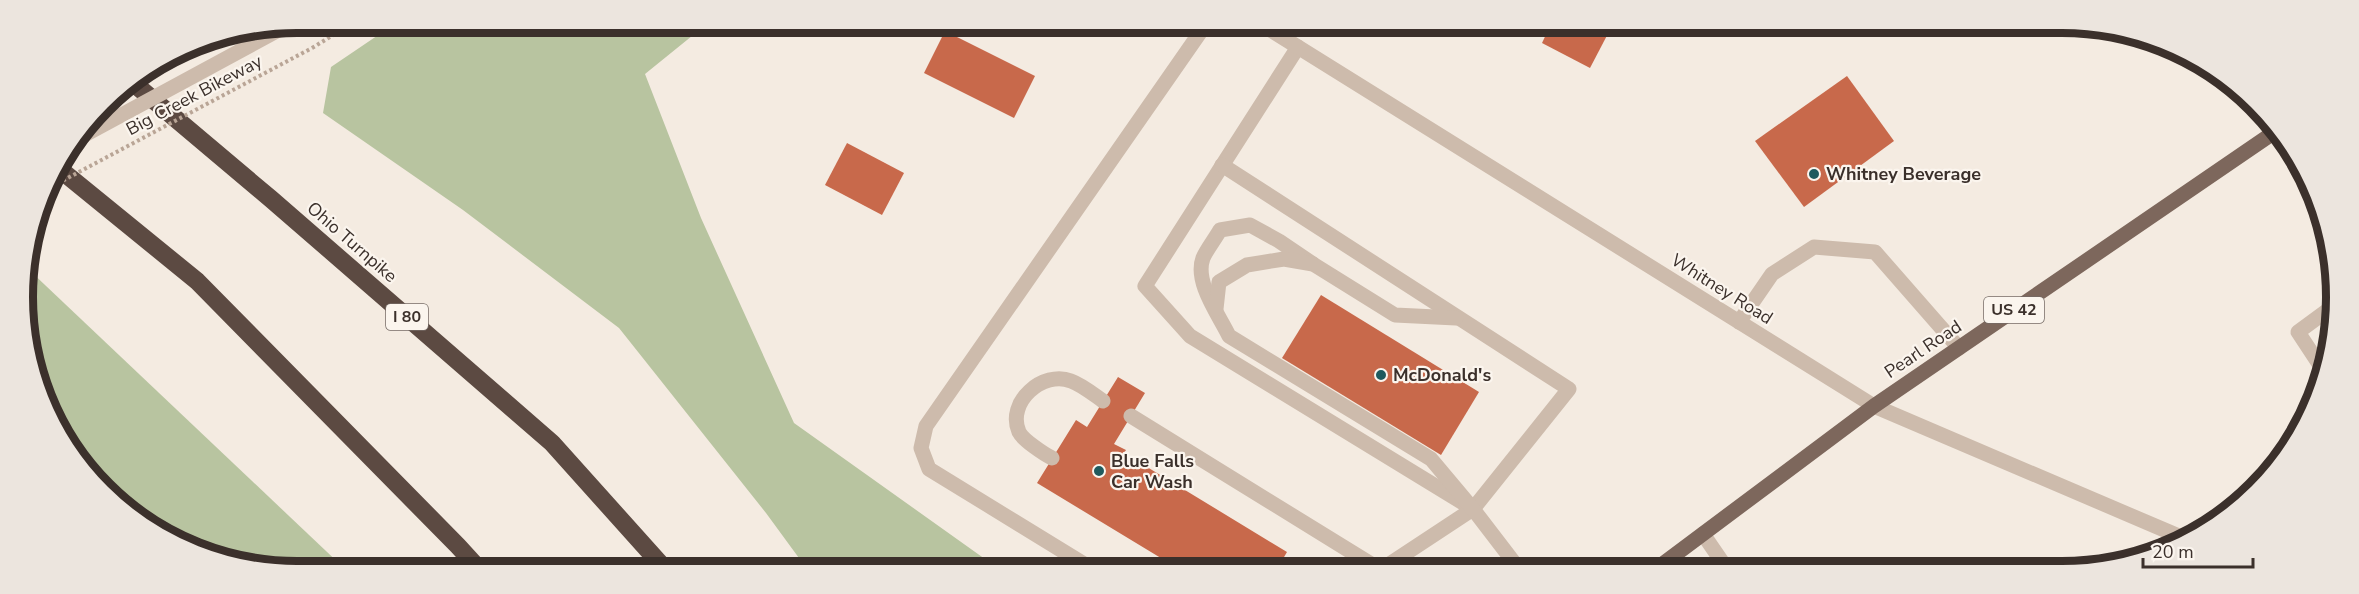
<svg xmlns="http://www.w3.org/2000/svg" width="2359" height="594" viewBox="0 0 2359 594" font-family="'Nunito Sans',sans-serif">
  <rect width="100%" height="100%" fill="#f4ebe1"/>
  <!-- green -->
  <g fill="#b8c4a0">
    <polygon points="396,23 708,23 645,74 701,218 794,423 999,569 807,569 766,513 619,328 463,210 323,113 331,67"/>
    <polygon points="26,267 345,569 261,569 159,535 79,464 37,385 23,279"/>
  </g>
  <!-- building -->
  <g fill="#c8694b">
    <polygon points="1515,24 1529,24 1526,30"/>
    <polygon points="1551,24 1613,24 1590,68 1542,43"/>
    <polygon points="945,31 1035,76 1014,118 924,73"/>
    <polygon points="1847,76 1894,141 1804,207 1755,141"/>
    <polygon points="847,143 904,173 882,215 825,185"/>
    <polygon points="1321,295 1479,392 1441,455 1282,358"/>
    <polygon points="1118,377 1145,393 1114,444 1126,450 1124,453 1287,552 1277,569 1179,569 1037,483 1076,420 1087,427"/>
  </g>
  <g fill="none" stroke-linecap="round" stroke-linejoin="round">
    <!-- path -->
    <polyline stroke="#b9a596" stroke-width="4" stroke-dasharray="3 3" stroke-linecap="butt" points="312,48 353,23"/>
    <!-- service -->
    <g stroke="#cdbbac" stroke-width="15">
      <polyline points="1298,47 1145,286 1190,336 1473,509"/>
      <polyline points="1222,165 1569,389 1473,509 1382,569"/>
      <path d="M1313 264 1279 241 1250 225 1220 230C1215 239 1207 249 1203 258 1194 282 1219 315 1229 336L1431 459 1473 509 1519 569"/>
      <polyline points="1216,309 1219,282 1247,265 1284,259 1313,264 1395,315 1456,318"/>
      <polyline points="1739,322 1772,274 1814,247 1875,252 1959,348"/>
      <polyline points="2323,370 2298,332 2332,307"/>
      <polyline points="1131,416 1379,569"/>
      <path d="M1052 458C1044 454 1023 440 1019 432 1006 402 1043 370 1071 381 1082 385 1093 394 1103 401"/>
      <polyline points="1703,534 1727,569"/>
      <polyline points="1092,569 929,469 921,448 926,426 1206,24"/>
    </g>
    <!-- minor -->
    <polyline stroke="#cdbbac" stroke-width="15" points="2259,112 2273,133"/>
    <!-- tertiary -->
    <polyline stroke="#cdbbac" stroke-width="15" points="1261,24 1874,406 2188,540"/>
    <!-- primary -->
    <polyline stroke="#7d675c" stroke-width="15" points="1656,569 1874,406 2279,129"/>
    <!-- motorway -->
    <g stroke="#5c4a42" stroke-width="18">
      <polyline points="131,81 271,199 552,443 665,569"/>
      <polyline points="57,167 197,281 458,546 479,569"/>
    </g>
    <!-- path-bridge -->
    <polyline stroke="#b9a596" stroke-width="4" stroke-dasharray="3 3" stroke-linecap="butt" points="47,189 312,48"/>
    <!-- tertiary-bridge -->
    <polyline stroke="#cdbbac" stroke-width="15" points="79,138 286,26"/>
  </g>
  <!-- markers -->
  <g fill="#1f5a5e" stroke="#fbf5ee" stroke-width="2">
    <circle cx="1814" cy="174" r="6"/>
    <circle cx="1381" cy="375" r="6"/>
    <circle cx="1099" cy="471" r="6"/>
  </g>
  <g text-anchor="middle" dominant-baseline="central" stroke-width="4.5" stroke-linejoin="round" paint-order="stroke">
    <!-- shield labels -->
    <g fill="#fbf5ee" stroke="#756b66" stroke-width="1.5">
      <rect x="1984" y="297" width="60" height="26" rx="4.5"/>
      <rect x="386" y="304" width="42" height="26" rx="4.5"/>
    </g>
    <g font-size="16" font-weight="bold" fill="#3b302b">
      <text x="2014" y="310">US 42</text>
      <text x="407" y="317">I 80</text>
    </g>
    <!-- street labels -->
    <g font-size="18" fill="#3b302b" stroke="#fbf5ee">
      <text transform="translate(194 95) rotate(-28)">Big Creek Bikeway</text>
      <text transform="translate(352 242) rotate(41)">Ohio Turnpike</text>
      <text transform="translate(1722 289) rotate(32)">Whitney Road</text>
      <text transform="translate(1923 349) rotate(-34)">Pearl Road</text>
    </g>
    <!-- poi labels -->
    <g font-size="18" font-weight="bold" fill="#3b302b" stroke="#fbf5ee" text-anchor="start">
      <text x="1826" y="174">Whitney Beverage</text>
      <text x="1393" y="375">McDonald's</text>
      <text x="1111" y="461">Blue Falls<tspan x="1111" dy="21">Car Wash</tspan></text>
    </g>
  </g>
  <!-- crop -->
  <path d="M0 0H2359V594H0ZM297 33H2062A264 264 0 0 1 2326 297V297A264 264 0 0 1 2062 561H297A264 264 0 0 1 33 297V297A264 264 0 0 1 297 33Z" fill="#ece5de" fill-rule="evenodd"/>
  <path fill="none" stroke="#3b302b" stroke-width="8" d="M297 33H2062A264 264 0 0 1 2326 297V297A264 264 0 0 1 2062 561H297A264 264 0 0 1 33 297V297A264 264 0 0 1 297 33Z"/>
  <!-- scale -->
  <path d="M2143 558v9h110v-9" fill="none" stroke="#3b302b" stroke-width="3"/>
  <text x="2152" y="558" font-size="18" fill="#3b302b" stroke="#fbf5ee" stroke-width="4.5" paint-order="stroke">20 m</text>
</svg>
